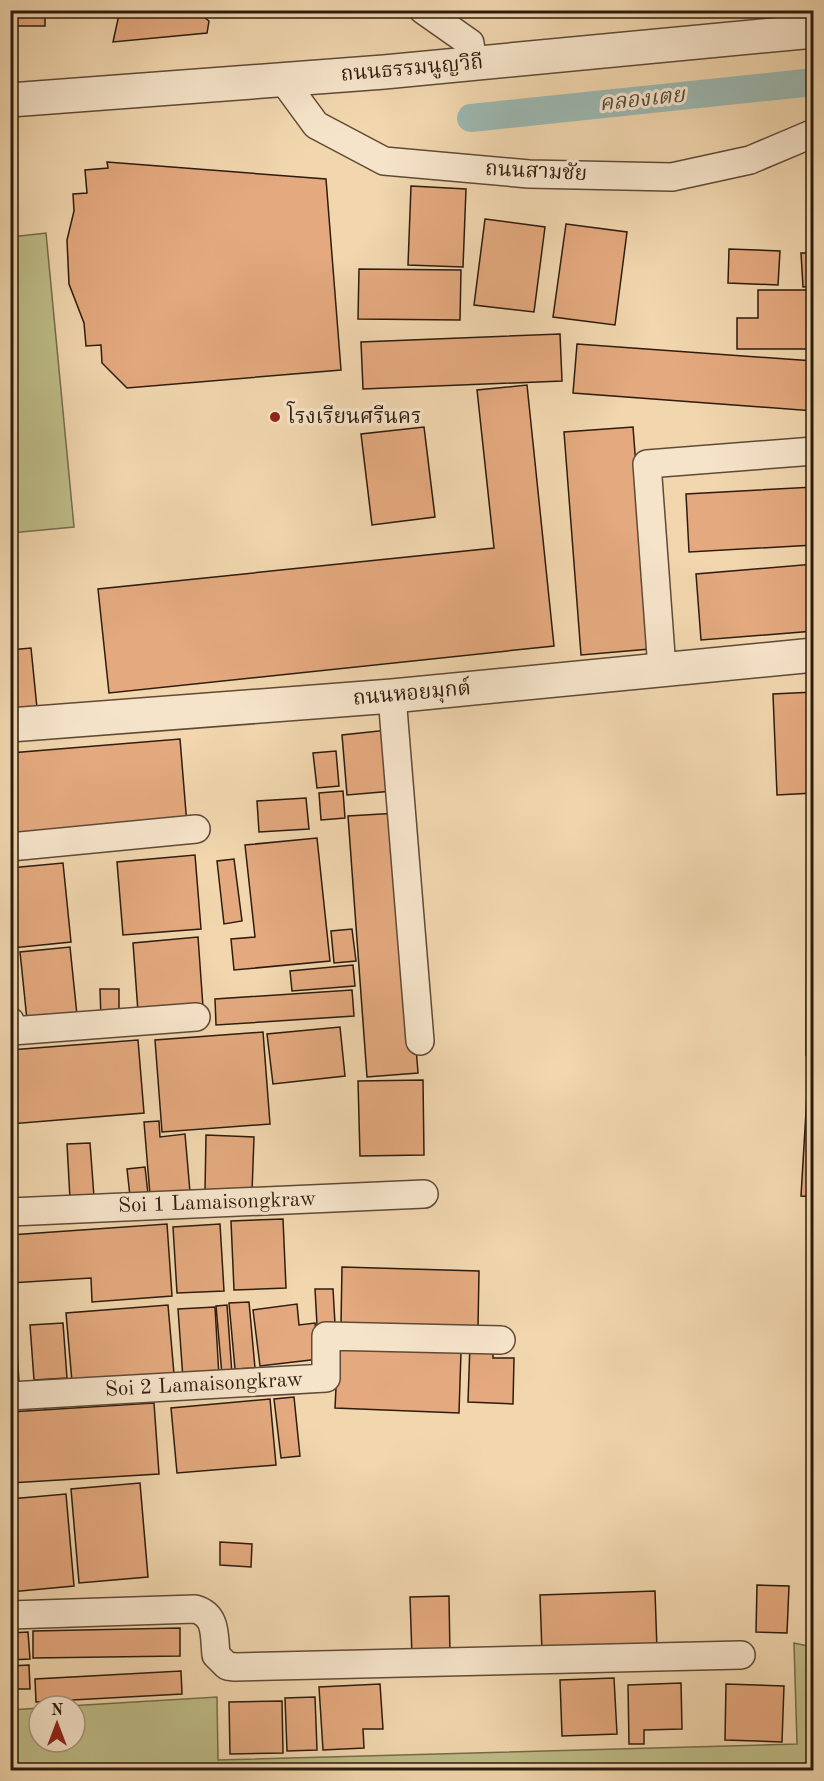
<svg xmlns="http://www.w3.org/2000/svg" width="824" height="1781" viewBox="0 0 824 1781" font-family="'Old Standard TT','Noto Serif Thai',serif">
  <rect width="100%" height="100%" fill="#f1d6ae"/>
  <filter id="stains"><feTurbulence type="fractalNoise" baseFrequency=".00333" numOctaves="4"/><feColorMatrix values="0 0 0 0 .2 0 0 0 0 .09 0 0 0 0 .02 0 0 0 .5 -.17"/></filter>
  <radialGradient id="worn" r=".72"><stop offset=".6" stop-color="#630" stop-opacity="0"/><stop offset="1" stop-color="#630" stop-opacity=".3"/></radialGradient>
  <!-- green -->
  <g fill="#bebd88" stroke="#766c4b" stroke-width="1.5">
    <polygon points="46,233 74,527 11,533 11,237"/>
    <polygon points="794,1643 813,1647 813,1770 11,1770 11,1710 39,1708 39,1742 75,1742 75,1706 68,1706 217,1697 218,1760 797,1744"/>
  </g>
  <g fill="none" stroke-linecap="round" stroke-linejoin="round">
    <!-- canal -->
    <polyline stroke="#9cb8b1" stroke-width="28" points="471,118 814,82"/>
  </g>
  <!-- building -->
  <g fill="#e4a97e" stroke="#2e1c0e" stroke-width="1.5">
    <rect x="10" y="10" width="35" height="16"/>
    <polygon points="120,10 195,10 209,21 207,33 113,42"/>
    <polygon points="107,162 326,179 341,370 127,388 102,363 101,345 86,346 84,323 69,284 67,240 74,211 73,194 87,193 85,170 108,168"/>
    <polygon points="411,186 466,189 463,267 408,265"/>
    <polygon points="485,219 545,227 534,312 474,305"/>
    <polygon points="566,224 627,232 615,325 553,317"/>
    <polygon points="729,249 780,251 778,285 728,283"/>
    <polygon points="801,253 814,253 814,286 803,287"/>
    <polygon points="359,269 461,270 460,320 358,319"/>
    <polygon points="758,290 814,290 814,349 737,349 737,318 758,318"/>
    <polygon points="560,334 562,381 363,389 361,342"/>
    <polygon points="577,344 814,361 814,411 573,393"/>
    <polygon points="527,385 554,646 109,693 98,589 494,548 477,390"/>
    <polygon points="424,427 435,517 372,525 361,434"/>
    <polygon points="633,427 650,649 581,655 564,432"/>
    <polygon points="814,487 814,545 689,552 686,494"/>
    <polygon points="814,564 814,631 701,640 696,574"/>
    <polygon points="31,648 37,708 10,711 10,650"/>
    <polygon points="814,692 814,793 777,795 773,694"/>
    <polygon points="388,730 393,791 347,795 342,735"/>
    <polygon points="180,739 187,825 10,840 10,753"/>
    <polygon points="336,751 339,786 317,788 313,753"/>
    <polygon points="343,791 345,818 321,820 319,793"/>
    <polygon points="306,798 309,829 259,832 257,801"/>
    <polygon points="398,813 418,1073 367,1077 348,816"/>
    <polygon points="317,838 330,961 234,970 231,939 255,937 245,845"/>
    <polygon points="195,855 201,929 123,935 117,862"/>
    <polygon points="234,859 242,921 224,924 217,861"/>
    <polygon points="807,861 814,861 814,1055 806,1055"/>
    <polygon points="63,863 71,942 12,948 10,868"/>
    <polygon points="352,929 356,961 334,963 331,931"/>
    <polygon points="198,937 203,1007 138,1012 133,943"/>
    <polygon points="70,947 77,1015 27,1020 20,952"/>
    <polygon points="353,965 355,986 292,991 290,971"/>
    <polygon points="100,989 119,989 119,1019 101,1019"/>
    <polygon points="352,990 354,1016 216,1025 215,999"/>
    <polygon points="340,1027 345,1076 273,1084 267,1034"/>
    <polygon points="263,1032 270,1124 162,1132 155,1040"/>
    <polygon points="138,1040 144,1113 10,1124 10,1050"/>
    <polygon points="809,1061 814,1061 814,1197 801,1196"/>
    <polygon points="423,1080 424,1155 360,1156 358,1081"/>
    <polygon points="159,1121 160,1137 185,1134 190,1192 150,1195 144,1122"/>
    <polygon points="206,1135 254,1137 252,1192 205,1191"/>
    <polygon points="90,1143 94,1197 70,1199 67,1144"/>
    <polygon points="145,1167 149,1203 131,1205 127,1169"/>
    <polygon points="283,1219 286,1288 234,1290 231,1221"/>
    <polygon points="167,1224 172,1296 92,1302 91,1278 10,1283 10,1235"/>
    <polygon points="220,1224 224,1291 177,1293 173,1227"/>
    <polygon points="342,1267 479,1271 478,1327 341,1324"/>
    <polygon points="315,1289 333,1289 335,1324 317,1325"/>
    <polygon points="249,1302 255,1368 235,1369 229,1303"/>
    <polygon points="297,1304 299,1325 315,1323 319,1359 260,1366 253,1310"/>
    <polygon points="168,1305 174,1374 72,1382 66,1313"/>
    <polygon points="227,1305 232,1374 222,1375 216,1306"/>
    <polygon points="215,1307 219,1377 183,1379 178,1309"/>
    <polygon points="63,1323 67,1378 34,1380 30,1325"/>
    <polygon points="10,1334 16,1334 19,1383 10,1384"/>
    <polygon points="470,1344 493,1345 493,1358 514,1358 513,1404 468,1402"/>
    <polygon points="338,1347 461,1352 459,1413 335,1408"/>
    <polygon points="294,1397 300,1456 281,1458 274,1399"/>
    <polygon points="270,1399 276,1465 177,1473 171,1408"/>
    <polygon points="154,1403 159,1474 10,1483 10,1412"/>
    <polygon points="140,1483 148,1577 79,1583 71,1489"/>
    <polygon points="66,1494 74,1586 10,1592 10,1499"/>
    <polygon points="220,1542 252,1544 251,1567 220,1565"/>
    <polygon points="757,1585 789,1586 787,1633 756,1632"/>
    <polygon points="655,1591 657,1650 542,1653 540,1595"/>
    <polygon points="449,1596 450,1656 412,1657 410,1597"/>
    <polygon points="180,1628 180,1656 33,1658 33,1631"/>
    <polygon points="28,1632 30,1659 10,1660 10,1633"/>
    <polygon points="29,1665 30,1689 10,1689 10,1666"/>
    <polygon points="181,1671 182,1694 36,1702 35,1679"/>
    <polygon points="614,1678 617,1734 562,1736 560,1680"/>
    <polygon points="681,1683 682,1729 644,1730 644,1744 629,1744 628,1685"/>
    <polygon points="380,1684 383,1729 363,1729 364,1748 323,1750 319,1687"/>
    <polygon points="726,1684 784,1686 782,1742 725,1740"/>
    <polygon points="315,1697 317,1750 287,1751 285,1698"/>
    <polygon points="282,1701 283,1753 230,1754 229,1702"/>
  </g>
  <g fill="none" stroke-linecap="round" stroke-linejoin="round">
    <defs>
      <g id="minor">
        <polyline points="423,10 470,43 473,64"/>
        <polyline points="283,80 316,125 384,161 529,174 672,177 750,160 814,133"/>
        <polyline points="662,669 647,464 814,451"/>
        <polyline points="392,696 420,1041"/>
        <polyline points="10,847 196,829"/>
        <polyline points="10,1021 12,1031 196,1017"/>
        <polyline points="10,1212 424,1194"/>
        <polyline points="10,1396 326,1378 326,1336 501,1340"/>
        <path d="M10 1615 195 1609C217 1615 214 1635 216 1655L227 1666 235 1667 741 1655"/>
      </g>
      <g id="tertiary">
        <polyline points="10,100 384,72 814,31"/>
        <polyline points="10,725 392,696 814,655"/>
      </g>
    </defs>
    <!-- minor casing -->
    <use href="#minor" stroke="#5f4a36" stroke-width="30"/>
    <!-- tertiary casing -->
    <use href="#tertiary" stroke="#5f4a36" stroke-width="36"/>
    <!-- minor -->
    <use href="#minor" stroke="#f6e4ca" stroke-width="27"/>
    <!-- tertiary -->
    <use href="#tertiary" stroke="#f6e4ca" stroke-width="33"/>
  </g>
  <!-- markers -->
  <circle fill="#8f2418" stroke="#f6e4ca" stroke-width="2" cx="275" cy="417" r="6"/>
  <g text-anchor="middle" dominant-baseline="central" stroke-width="6" stroke-linejoin="round" paint-order="stroke">
    <!-- street labels -->
    <g font-size="21" fill="#2e1c0e" stroke="#f6e4ca">
      <text transform="translate(412 69) rotate(-5)">ถนนธรรมนูญวิถี</text>
      <text transform="translate(536 172) rotate(3)">ถนนสามชัย</text>
      <text transform="translate(412 694) rotate(-5)">ถนนหอยมุกต์</text>
      <text transform="translate(217 1203) rotate(-2)">Soi 1 Lamaisongkraw</text>
      <text transform="translate(204 1385) rotate(-3)">Soi 2 Lamaisongkraw</text>
    </g>
    <!-- poi labels -->
    <g font-size="21" fill="#2e1c0e" stroke="#f6e4ca" text-anchor="start">
      <text x="287" y="417">โรงเรียนศรีนคร</text>
    </g>
    <!-- water labels -->
    <g font-size="22" font-style="italic" fill="#4f4b3f" stroke="#f6e4ca">
      <text transform="translate(642 100) rotate(-6)">คลองเตย</text>
    </g>
  </g>
  <!-- margin -->
  <rect width="824" height="1781" fill="none" stroke="#f1d6ae" stroke-width="36"/>
  <rect x="12" y="12" width="800" height="1757" fill="none" stroke="#2e1c0e" stroke-width="3"/>
  <rect x="18" y="18" width="788" height="1745" fill="none" stroke="#2e1c0e" stroke-width="1.5"/>
  <!-- north arrow -->
  <g transform="translate(57 1724)"><circle r="28" fill="#f6e4ca" stroke="#a6947f" stroke-width="1.5"/>
  <path d="M0-4.5L10 22L0 15L-10 22Z" fill="#8f2418"/>
  <text y="-9" font-size="16" font-weight="bold" text-anchor="middle" fill="#2e1c0e">N</text>
  </g>
  <rect width="100%" height="100%" filter="url(#stains)"/>
  <rect width="100%" height="100%" fill="url(#worn)"/>
</svg>
